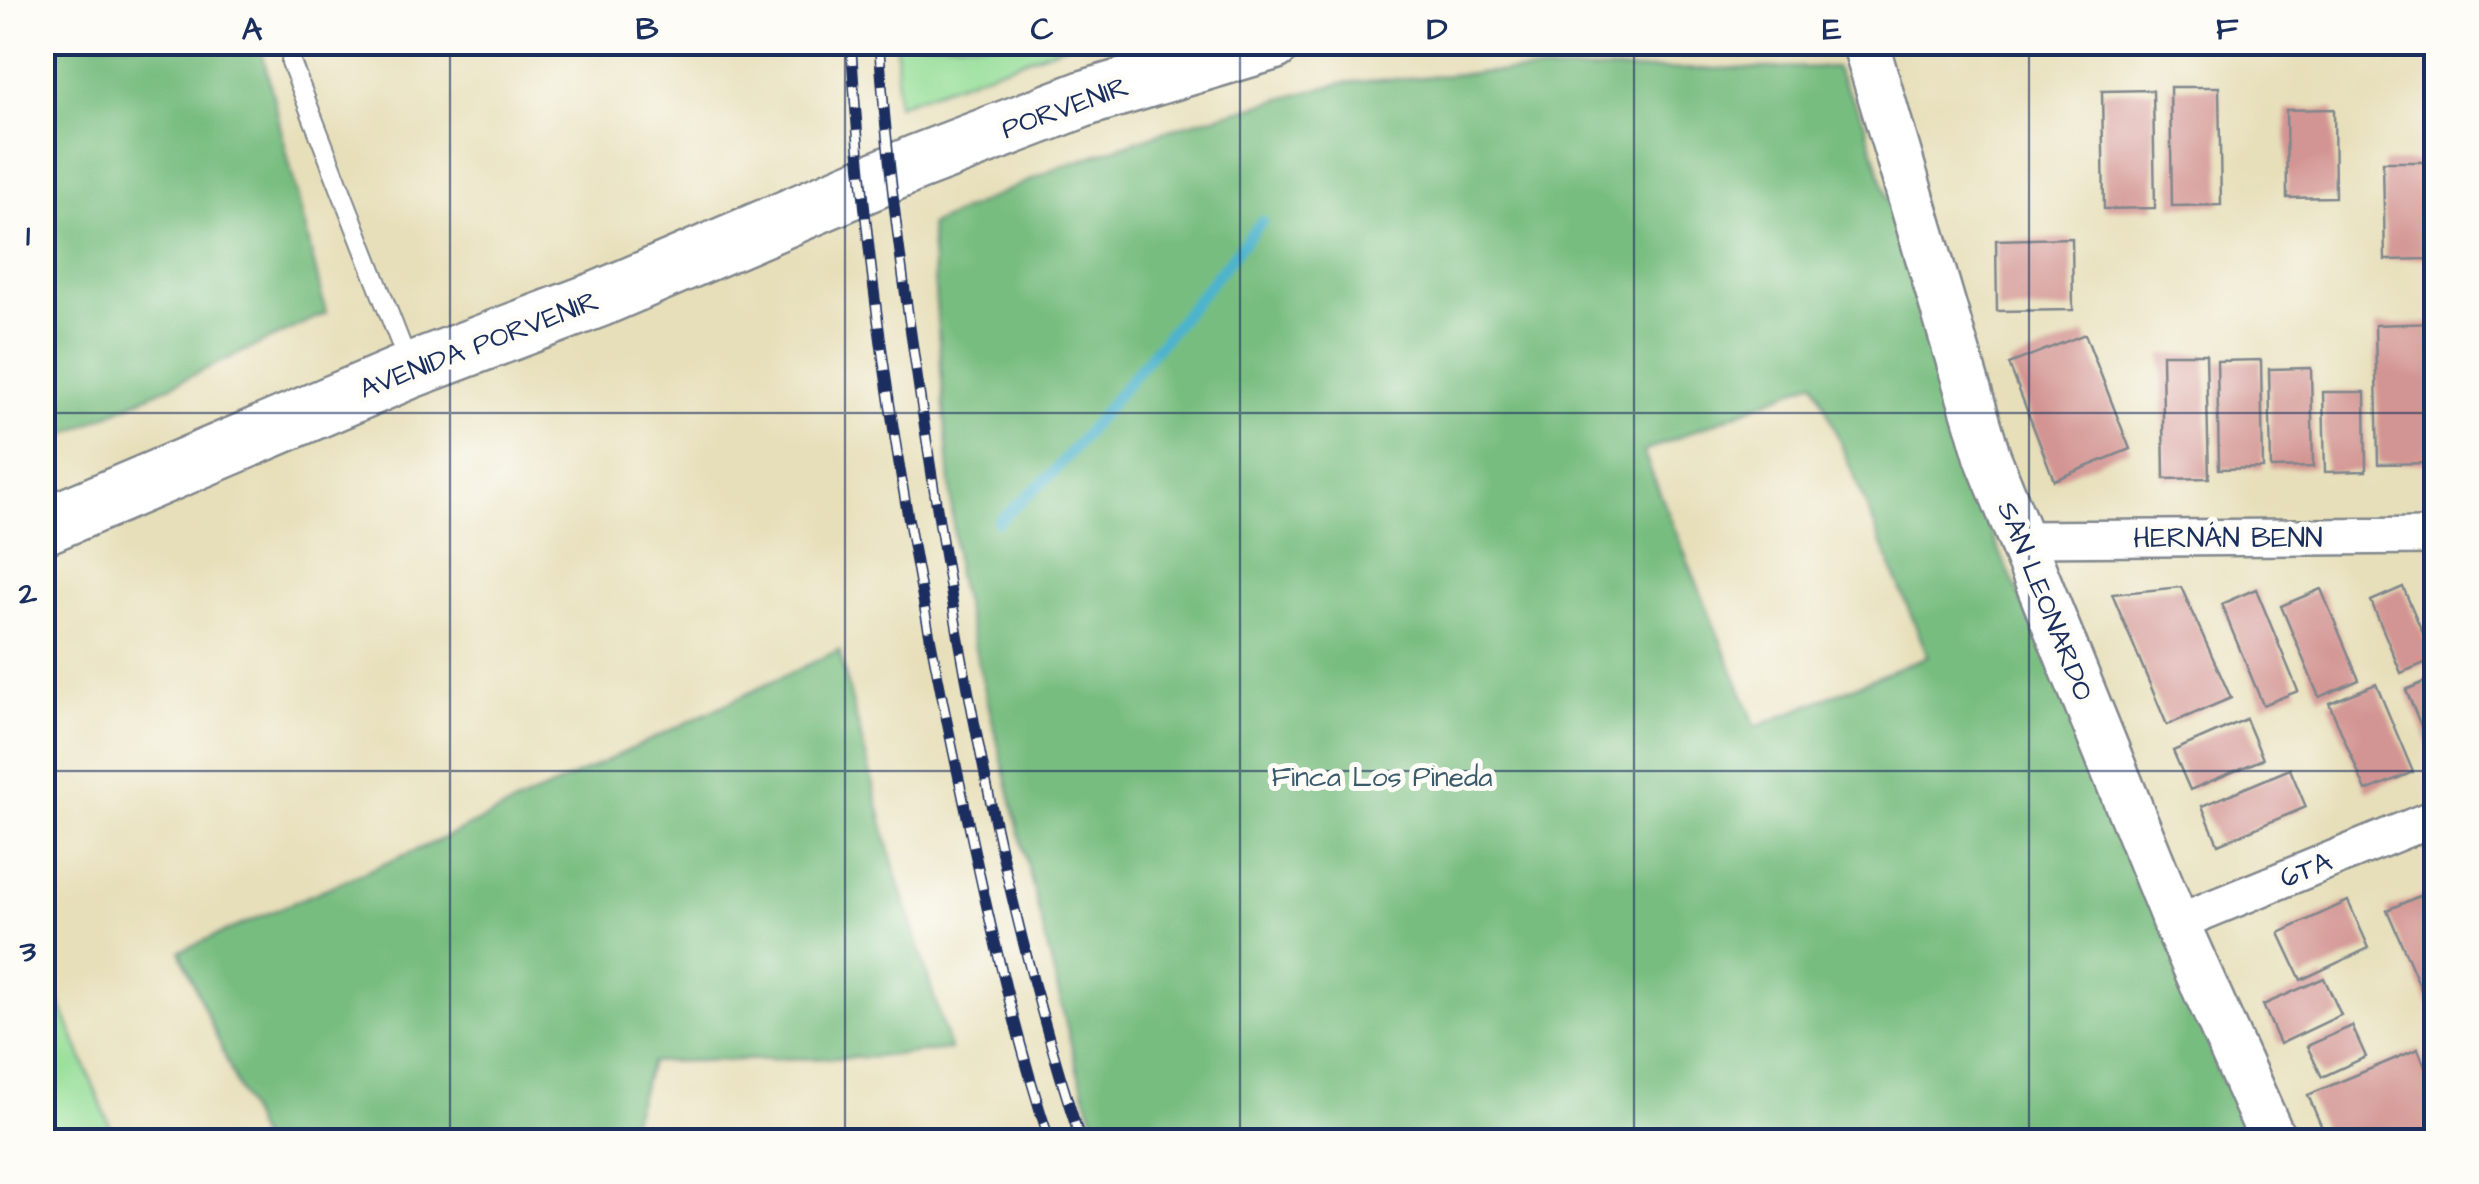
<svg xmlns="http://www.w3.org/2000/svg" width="2479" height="1184" viewBox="0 0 2479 1184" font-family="'Architects Daughter',sans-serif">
  <rect width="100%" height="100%" fill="#fdfcf7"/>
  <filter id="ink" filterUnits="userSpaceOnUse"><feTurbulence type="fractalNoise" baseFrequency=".01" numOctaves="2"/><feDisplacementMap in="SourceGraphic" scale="20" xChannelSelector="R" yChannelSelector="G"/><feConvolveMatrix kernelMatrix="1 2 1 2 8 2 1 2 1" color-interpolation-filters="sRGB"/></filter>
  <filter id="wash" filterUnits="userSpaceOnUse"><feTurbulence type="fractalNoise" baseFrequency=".0048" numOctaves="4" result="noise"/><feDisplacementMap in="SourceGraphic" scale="40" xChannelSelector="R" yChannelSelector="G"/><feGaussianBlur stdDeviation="2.25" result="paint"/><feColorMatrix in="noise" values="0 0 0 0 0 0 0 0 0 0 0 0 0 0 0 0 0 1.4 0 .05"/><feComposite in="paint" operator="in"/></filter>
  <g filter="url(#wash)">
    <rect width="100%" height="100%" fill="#e7dfba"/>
    <!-- green -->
    <g fill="#95de98" stroke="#58867b" stroke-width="2.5">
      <polygon points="896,42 1072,42 1072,43 897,105"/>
      <polygon points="42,962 43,962 116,1141 43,1141"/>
    </g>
    <!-- forest -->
    <g fill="#78bd80" stroke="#4a766f" stroke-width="2.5" fill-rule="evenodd">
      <polygon points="42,43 260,43 326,313 43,445"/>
      <path d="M1835 67 1864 121 1986 522 2170 927 2250 1141H1101L1078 1073 957 575 930 225 1060 167 1184 125 1341 83 1489 72ZM1815 381 1928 656 1756 727 1643 452Z"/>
      <polygon points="839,650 892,860 950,1049 875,1057 651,1062 625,1141 261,1141 180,951 440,840"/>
    </g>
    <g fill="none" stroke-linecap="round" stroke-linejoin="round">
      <!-- stream -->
      <polyline stroke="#4eb4cd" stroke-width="11" points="998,522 1054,472 1262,221"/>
    </g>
    <g id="blocks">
      <!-- building -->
      <g fill="#d39593">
        <polygon points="2170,87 2219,87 2221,205 2172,206"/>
        <polygon points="2153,90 2155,208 2104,209 2102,91"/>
        <polygon points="2334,109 2335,197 2287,198 2286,110"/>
        <polygon points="2383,162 2426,162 2428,259 2385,260"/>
        <polygon points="2072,238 2073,310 1997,311 1996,240"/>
        <polygon points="2435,323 2436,463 2378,464 2375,325"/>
        <polygon points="2085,334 2130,449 2054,480 2009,364"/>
        <polygon points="2162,354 2206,354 2209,478 2164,479"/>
        <polygon points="2261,360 2263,468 2219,469 2217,361"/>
        <polygon points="2311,368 2313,467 2271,468 2269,369"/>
        <polygon points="2323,392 2365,392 2366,471 2325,472"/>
        <polygon points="2181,587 2231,698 2167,725 2112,594"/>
        <polygon points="2403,587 2434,659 2401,673 2371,601"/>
        <polygon points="2256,589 2298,691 2263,705 2221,604"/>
        <polygon points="2321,589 2359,680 2319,697 2281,606"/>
        <polygon points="2436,677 2436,762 2406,690"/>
        <polygon points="2376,684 2413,772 2366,791 2329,703"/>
        <polygon points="2246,719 2263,759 2190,790 2173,751"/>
        <polygon points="2290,769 2306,807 2218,844 2202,806"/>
        <polygon points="2436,868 2436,899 2426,872"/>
        <polygon points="2424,894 2436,924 2436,1002 2428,1005 2387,910"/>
        <polygon points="2348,901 2369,948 2301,980 2279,933"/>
        <polygon points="2324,978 2341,1015 2280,1044 2263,1005"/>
        <polygon points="2352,1026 2366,1057 2322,1077 2307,1046"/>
        <polygon points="2418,1049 2436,1095 2436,1142 2328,1142 2308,1095"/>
      </g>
    </g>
  </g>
  <g filter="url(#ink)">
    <use href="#blocks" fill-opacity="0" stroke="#81878c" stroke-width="2.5"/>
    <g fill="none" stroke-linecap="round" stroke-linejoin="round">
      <defs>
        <polyline id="service" points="293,42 291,62 409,365"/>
        <g id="minor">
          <polyline points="2019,539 2436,536"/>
          <polyline points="2176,923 2436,817"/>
        </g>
        <polyline id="tertiary" points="1865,42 1988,458 2176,923 2274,1142"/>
        <polyline id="primary" points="42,527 411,370 599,299 916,163 1086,98 1273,42"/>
      </defs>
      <!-- service casing -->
      <use href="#service" stroke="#81878c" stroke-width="22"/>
      <!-- minor casing -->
      <use href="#minor" stroke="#81878c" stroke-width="40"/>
      <!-- tertiary casing -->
      <use href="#tertiary" stroke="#81878c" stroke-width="50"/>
      <!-- primary casing -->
      <use href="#primary" stroke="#81878c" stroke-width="60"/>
      <!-- service -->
      <use href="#service" stroke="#fff" stroke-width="18"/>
      <!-- minor -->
      <use href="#minor" stroke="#fff" stroke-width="35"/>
      <!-- tertiary -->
      <use href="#tertiary" stroke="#fff" stroke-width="45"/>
      <!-- primary -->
      <use href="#primary" stroke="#fff" stroke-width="55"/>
      <defs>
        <g id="rail">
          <path d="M851 42C865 283 905 524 955 760 982 888 1009 1017 1050 1142"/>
          <path d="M879 42C888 184 909 323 930 463 965 693 1008 920 1081 1142"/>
        </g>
      </defs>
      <!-- rail casing -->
      <use href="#rail" stroke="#1b2f5e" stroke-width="11"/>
      <!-- rail -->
      <use href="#rail" stroke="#fdfcf7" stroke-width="8" stroke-dasharray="22" stroke-linecap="butt"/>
    </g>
  </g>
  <!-- grid -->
  <path fill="none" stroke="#1b2f5e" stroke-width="2.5" stroke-opacity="0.55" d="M450 42V1142M845 42V1142M1240 42V1142M1634 42V1142M2029 42V1142M42 413H2436M42 771H2436"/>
  <g text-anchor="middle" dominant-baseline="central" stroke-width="10" stroke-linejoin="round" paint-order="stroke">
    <!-- street labels -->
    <g font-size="28" fill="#1b2f5e" stroke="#fdfcf7">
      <text transform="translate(1065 108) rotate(-20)">PORVENIR</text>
      <text transform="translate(479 345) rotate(-21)">AVENIDA PORVENIR</text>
      <text x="2228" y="538">HERNÁN BENN</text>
      <text transform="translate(2045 601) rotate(68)">SAN LEONARDO</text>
      <text transform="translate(2306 870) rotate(-22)">6TA</text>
    </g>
    <!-- park labels -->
    <g font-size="28" fill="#3a5b6c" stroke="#fdfcf7">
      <text x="1382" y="777">Finca Los Pineda</text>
    </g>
  </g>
  <!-- margin -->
  <rect width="2479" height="1184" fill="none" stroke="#fdfcf7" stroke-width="110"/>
  <rect x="55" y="55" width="2369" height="1074" fill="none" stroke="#1b2f5e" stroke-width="4"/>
  <g font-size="32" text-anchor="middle" font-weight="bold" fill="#1b2f5e">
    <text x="252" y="39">A</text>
    <text x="647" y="39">B</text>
    <text x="1042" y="39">C</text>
    <text x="1437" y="39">D</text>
    <text x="1832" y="39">E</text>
    <text x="2227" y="39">F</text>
    <text x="28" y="245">1</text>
    <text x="28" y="603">2</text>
    <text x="28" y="961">3</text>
  </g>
</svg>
